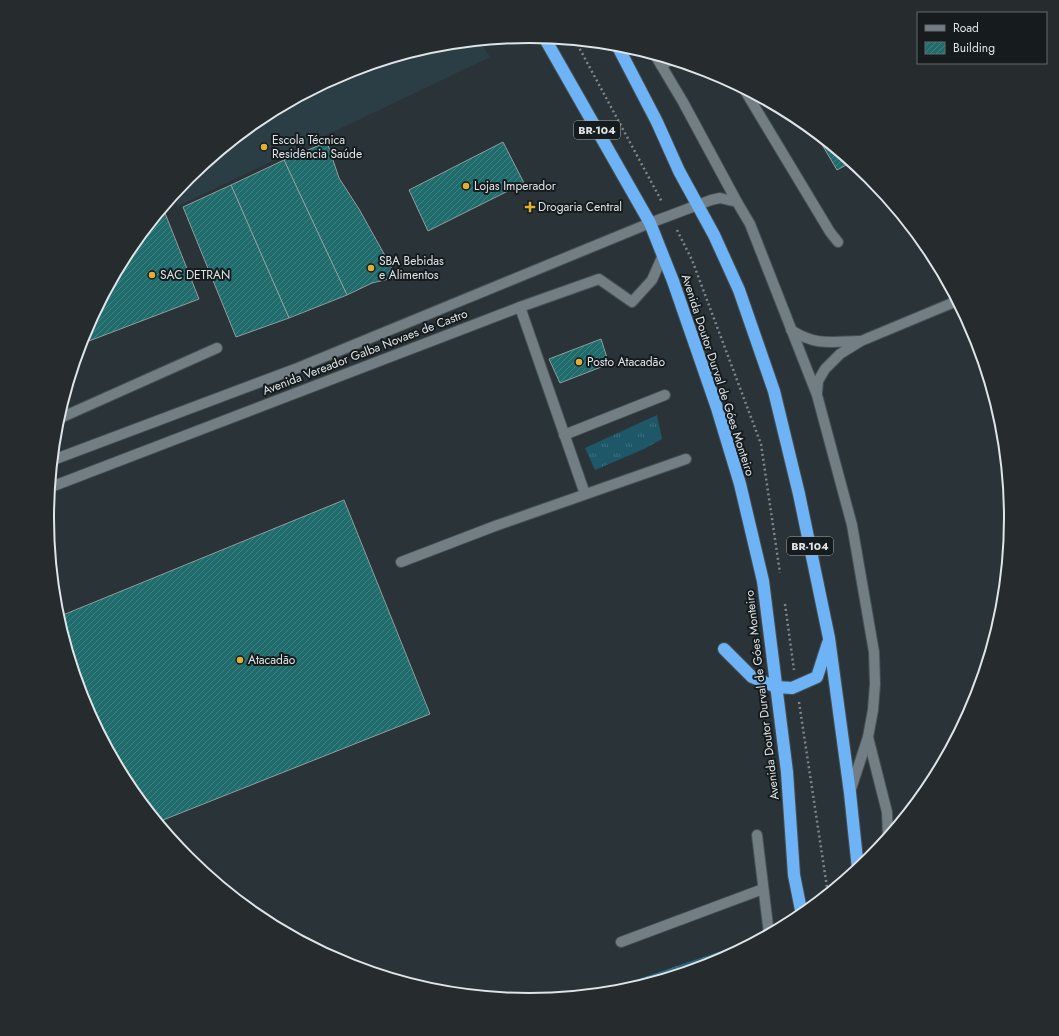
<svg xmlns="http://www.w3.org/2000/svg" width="1059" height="1036" viewBox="0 0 1059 1036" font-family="Jost,sans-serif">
  <defs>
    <pattern id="grass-tufts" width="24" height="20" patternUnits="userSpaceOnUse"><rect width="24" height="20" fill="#1d5768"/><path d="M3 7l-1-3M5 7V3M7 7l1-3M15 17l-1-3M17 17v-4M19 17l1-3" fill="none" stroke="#3d6f7e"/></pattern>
    <pattern id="forest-crowns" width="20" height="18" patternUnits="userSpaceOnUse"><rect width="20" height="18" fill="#26677b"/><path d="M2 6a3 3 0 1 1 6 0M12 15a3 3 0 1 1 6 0" fill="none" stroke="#457d8e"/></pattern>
    <pattern id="building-hatch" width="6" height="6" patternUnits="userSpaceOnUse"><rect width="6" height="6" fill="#206c6c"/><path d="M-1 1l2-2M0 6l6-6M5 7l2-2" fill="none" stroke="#408181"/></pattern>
  </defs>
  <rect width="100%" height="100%" fill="#2a3438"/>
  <!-- built -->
  <polygon fill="#2c3e45" points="479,41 490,57 178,206 174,195 189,177 262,117 345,73 436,45"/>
  <!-- grass -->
  <polygon fill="url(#grass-tufts)" points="657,415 662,439 644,449 595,470 585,448"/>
  <!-- forest -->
  <polygon fill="url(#forest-crowns)" points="739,945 740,949 714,963 623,991 597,993"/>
  <!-- building -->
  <g fill="url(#building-hatch)" stroke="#8f9d9c">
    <polygon points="814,131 852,162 837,170"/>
    <polygon points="327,142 339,178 359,209 397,277 372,283 347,295 284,160"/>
    <polygon points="503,142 524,183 428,231 409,190"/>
    <polygon points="284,160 347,295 289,318 231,185"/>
    <polygon points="231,185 289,318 236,337 183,207"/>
    <polygon points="163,208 199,299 81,344 84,333 129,250"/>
    <polygon points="601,339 609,364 560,383 549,359"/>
    <polygon points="344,500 430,714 158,822 129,786 84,702 58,617"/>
  </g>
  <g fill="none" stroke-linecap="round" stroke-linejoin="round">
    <defs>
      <g id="minor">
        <polyline points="655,55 683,102 737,202"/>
        <polyline points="661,65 671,60"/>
        <polyline points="744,89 830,232 838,242"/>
        <polyline points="520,307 585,494"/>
        <path d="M791 330C816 346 831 342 859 341"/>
        <polyline points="817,393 818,381 825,369 840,354 861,341 957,301"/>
        <polyline points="58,419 217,348"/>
        <polyline points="564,435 665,395"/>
        <polyline points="53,460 295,369 650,223 711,200 720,198 737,202 750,224 817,395 852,525 874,652 875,684 873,710 868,737 850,792"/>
        <polyline points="51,487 520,307 599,279 632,302 652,280 663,255"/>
        <polyline points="401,562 495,526 686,459"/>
        <polyline points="868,737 887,812 888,837"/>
        <polyline points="757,835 769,934"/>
        <polyline points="621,942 763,889"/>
      </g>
      <g id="highway">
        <polyline points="544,37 650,223 673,281 717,408 740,484 763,581 787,772 794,875 802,915"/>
        <polyline points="617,45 657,122 679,171 714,235 739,290 774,391 799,494 829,638 850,793 858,869"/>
        <polyline points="724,649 752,677 776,687 792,688 817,677 828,643"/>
      </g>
    </defs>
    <!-- minor casing -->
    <use href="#minor" stroke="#475053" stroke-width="12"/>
    <!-- highway casing -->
    <use href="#highway" stroke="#475053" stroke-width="14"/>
    <!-- path -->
    <g stroke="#7e8689" stroke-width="2.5" stroke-dasharray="2 3" stroke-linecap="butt">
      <polyline points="575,40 662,202"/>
      <polyline points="677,230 692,260 761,444 780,573"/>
      <polyline points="785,604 794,670"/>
      <polyline points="799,702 828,894"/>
    </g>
    <!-- minor -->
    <use href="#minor" stroke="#727e83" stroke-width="10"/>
    <!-- highway -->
    <use href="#highway" stroke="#6db3f5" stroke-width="12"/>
  </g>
  <!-- markers -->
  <g fill="#e1af34" stroke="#161b1d" stroke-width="1.5">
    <circle cx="264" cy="147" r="4"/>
    <circle cx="466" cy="186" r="4"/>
    <path d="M528 201h4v4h4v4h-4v4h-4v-4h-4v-4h4z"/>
    <circle cx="371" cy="268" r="4"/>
    <circle cx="152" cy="275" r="4"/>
    <circle cx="579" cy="362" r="4"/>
    <circle cx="240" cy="660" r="4"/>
  </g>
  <g text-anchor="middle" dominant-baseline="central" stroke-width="4" stroke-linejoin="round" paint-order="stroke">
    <!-- shield labels -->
    <g fill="#161b1d" stroke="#a2a8aa" stroke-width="1">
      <rect x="574" y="121" width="46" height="18" rx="3"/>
      <rect x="787" y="537" width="46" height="18" rx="3"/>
    </g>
    <g font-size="11" font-weight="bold" fill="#dee4e7">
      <text x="597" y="130">BR-104</text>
      <text x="810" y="546">BR-104</text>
    </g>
    <!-- poi labels -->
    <g font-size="12" fill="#dee4e7" stroke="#161b1d" text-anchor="start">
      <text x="272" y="140">Escola Técnica<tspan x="272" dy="14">Residência Saúde</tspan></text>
      <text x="474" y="186">Lojas Imperador</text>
      <text x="538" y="207">Drogaria Central</text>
      <text x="379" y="261">SBA Bebidas<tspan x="379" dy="14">e Alimentos</tspan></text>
      <text x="160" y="275">SAC DETRAN</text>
      <text x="587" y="362">Posto Atacadão</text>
      <text x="248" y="660">Atacadão</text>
    </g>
    <!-- street labels -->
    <g font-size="12" fill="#dee4e7" stroke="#161b1d">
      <text transform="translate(365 352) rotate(-21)">Avenida Vereador Galba Novaes de Castro</text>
      <text transform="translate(718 375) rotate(72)">Avenida Doutor Durval de Góes Monteiro</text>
      <text transform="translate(762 695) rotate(-97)">Avenida Doutor Durval de Góes Monteiro</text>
    </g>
  </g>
  <!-- crop -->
  <path d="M0 0H1059V1036H0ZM54 518a475 475 0 1 1 950 0a475 475 0 1 1-950 0Z" fill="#262b2d" fill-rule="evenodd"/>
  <path fill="none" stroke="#dee4e7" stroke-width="2" d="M54 518a475 475 0 1 1 950 0a475 475 0 1 1-950 0Z"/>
  <!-- legend -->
  <rect x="917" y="12" width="130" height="52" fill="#161b1d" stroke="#666b6e"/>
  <rect x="925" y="25" width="20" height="6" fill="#727e83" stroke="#666b6e"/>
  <text x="953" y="32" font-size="12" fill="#dee4e7">Road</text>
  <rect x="925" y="42" width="20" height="12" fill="url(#building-hatch)" stroke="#666b6e"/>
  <text x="953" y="52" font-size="12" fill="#dee4e7">Building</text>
</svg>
